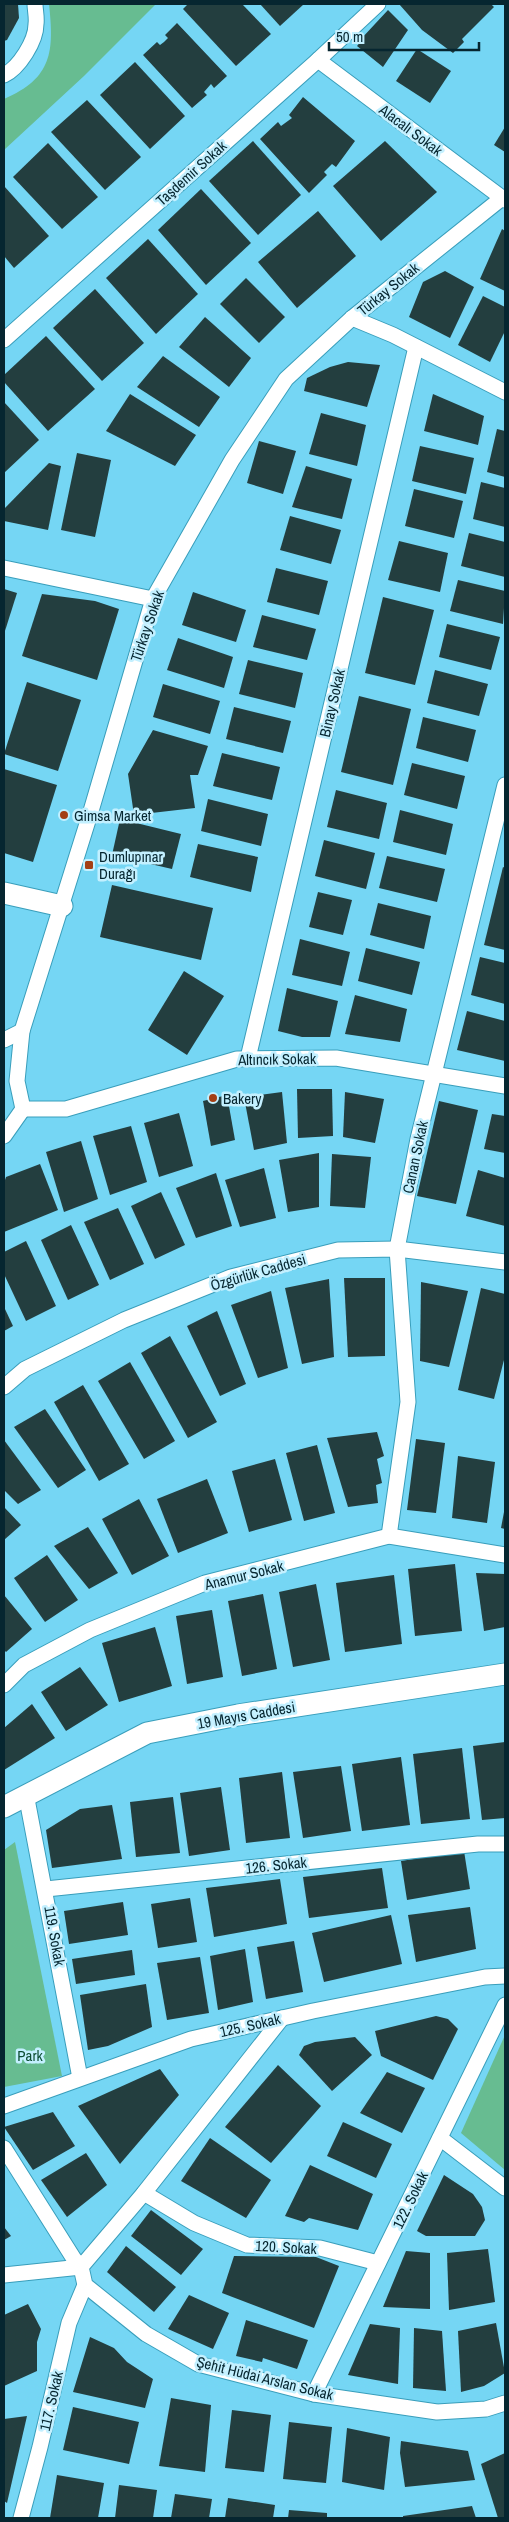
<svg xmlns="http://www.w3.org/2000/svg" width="509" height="2522" viewBox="0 0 509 2522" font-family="'Archivo Narrow',sans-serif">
  <rect width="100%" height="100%" fill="#75d6f4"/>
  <!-- green -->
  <g fill="#67bc91">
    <path d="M49 4H156L84 76 4 150V99C53 78 54 51 49 4Z"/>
    <polygon points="15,1842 62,2076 4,2087 4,1850"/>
    <polygon points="505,2035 505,2170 461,2133"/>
  </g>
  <!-- building -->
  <g fill="#233e3f">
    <polygon points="4,4 18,4 19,18 7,40 4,41"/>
    <polygon points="188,4 242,4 271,34 236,66 183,9"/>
    <polygon points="260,4 304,4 280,26"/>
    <polygon points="399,4 491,4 494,7 462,39 464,42 453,53 422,30"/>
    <polygon points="388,10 408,30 383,67 357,46 362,40 361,39"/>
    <polygon points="177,23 227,76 214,88 211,84 204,92 207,95 192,108 143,55 157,42 160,45 164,42 168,38 165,35"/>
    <polygon points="417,49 451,71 430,103 396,81"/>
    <polygon points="135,62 185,116 150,149 100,95"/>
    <polygon points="303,97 355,141 336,167 332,164 324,172 327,175 309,193 260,139 278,122 281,126 292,118 289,115"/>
    <polygon points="87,100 141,157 105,190 51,132"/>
    <polygon points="505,127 505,152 494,145"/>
    <polygon points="253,141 301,195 258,235 209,181"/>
    <polygon points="385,141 437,192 381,241 333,186"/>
    <polygon points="48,143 98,197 62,229 13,177"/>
    <polygon points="4,186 49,236 14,268 4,256"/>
    <polygon points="201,189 251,243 206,285 158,230"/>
    <polygon points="318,211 356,256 297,308 258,262"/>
    <polygon points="502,229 505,231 505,291 480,279"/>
    <polygon points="148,239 198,294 156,334 106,278"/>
    <polygon points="445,271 474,287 450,338 409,317 423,282"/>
    <polygon points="246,278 285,317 259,343 220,304"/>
    <polygon points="95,289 144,343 102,381 53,328"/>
    <polygon points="483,296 505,307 505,331 490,362 458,345"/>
    <polygon points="205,317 251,358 229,387 179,347"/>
    <polygon points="46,336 95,389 48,431 4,382 4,375"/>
    <polygon points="163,356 220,397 199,427 137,387"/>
    <polygon points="348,362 380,365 367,407 304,391 307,378 330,367"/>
    <polygon points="130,394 196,435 175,466 106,431"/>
    <polygon points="433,394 484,416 478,445 424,431"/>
    <polygon points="4,402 39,440 4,473"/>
    <polygon points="321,413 366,425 357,466 309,454"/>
    <polygon points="497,429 505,431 505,477 487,472"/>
    <polygon points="259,441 296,451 283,494 247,483"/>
    <polygon points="420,446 474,458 466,494 412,481"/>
    <polygon points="77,453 111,460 95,537 61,530"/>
    <polygon points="49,463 61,466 48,530 4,521 4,509"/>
    <polygon points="306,466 352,479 342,519 292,507"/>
    <polygon points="481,482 505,488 505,527 473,519"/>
    <polygon points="414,489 463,501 454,538 405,526"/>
    <polygon points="290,516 341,530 331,564 280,550"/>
    <polygon points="469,533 505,542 505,577 461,566"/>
    <polygon points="399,541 448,553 440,592 388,580"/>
    <polygon points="276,568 328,581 319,615 267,602"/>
    <polygon points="458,580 505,591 503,624 450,611"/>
    <polygon points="4,589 17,593 4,634"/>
    <polygon points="193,592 246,610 236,642 182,625"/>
    <polygon points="42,594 95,601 119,609 97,680 22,656"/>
    <polygon points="383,597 434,610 415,685 365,673"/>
    <polygon points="262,615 316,629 307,660 253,647"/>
    <polygon points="447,624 500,637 491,670 439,657"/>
    <polygon points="178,638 233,657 224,688 167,670"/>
    <polygon points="248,660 303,673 295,708 239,694"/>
    <polygon points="435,670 488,684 479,716 427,703"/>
    <polygon points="27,682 81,700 58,771 4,754"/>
    <polygon points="163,684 220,701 210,734 153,717"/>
    <polygon points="359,696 411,709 393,785 341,772"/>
    <polygon points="234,707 291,721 283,753 226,739"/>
    <polygon points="423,717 476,730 468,762 416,748"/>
    <polygon points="153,730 208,746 198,775 190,775 195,808 134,815 128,774"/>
    <polygon points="222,753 280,767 272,800 213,786"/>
    <polygon points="412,763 465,776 457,809 404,795"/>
    <polygon points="4,769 57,785 33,862 4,853"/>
    <polygon points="336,790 387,803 379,839 327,827"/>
    <polygon points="208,799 268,814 261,846 201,831"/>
    <polygon points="400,810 453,824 446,855 393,842"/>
    <polygon points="120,819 181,834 172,869 112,855"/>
    <polygon points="324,840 375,853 366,889 315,876"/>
    <polygon points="198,844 258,857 251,892 190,877"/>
    <polygon points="387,856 445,869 437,902 379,888"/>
    <polygon points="503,867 505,868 505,950 484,945"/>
    <polygon points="112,885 213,908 201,960 100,937"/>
    <polygon points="318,892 352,900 343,935 309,927"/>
    <polygon points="378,903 431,916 424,949 370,935"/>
    <polygon points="300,939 350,952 342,986 292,975"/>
    <polygon points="366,948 420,962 412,995 358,981"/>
    <polygon points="480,957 505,963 505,1004 471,995"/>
    <polygon points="184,971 224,996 187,1055 148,1030"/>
    <polygon points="287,988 338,1001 330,1037 302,1037 278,1031"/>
    <polygon points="355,995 407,1009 400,1042 345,1034"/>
    <polygon points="467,1011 505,1021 505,1061 457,1050"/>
    <polygon points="297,1089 332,1089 333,1136 298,1138"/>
    <polygon points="282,1092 287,1143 254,1150 244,1097"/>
    <polygon points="345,1092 384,1099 375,1143 343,1137"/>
    <polygon points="227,1095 235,1140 211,1146 203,1101"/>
    <polygon points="439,1101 478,1110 456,1204 417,1196"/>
    <polygon points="179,1113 193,1166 159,1177 144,1123"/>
    <polygon points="492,1114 505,1116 505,1153 484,1149"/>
    <polygon points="131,1126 147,1182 110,1195 93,1136"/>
    <polygon points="81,1141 98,1199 64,1212 46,1152"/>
    <polygon points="319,1153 319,1207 288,1212 279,1160"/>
    <polygon points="332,1154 371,1157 365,1208 330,1206"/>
    <polygon points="40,1164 58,1210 4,1232 4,1183 6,1177"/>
    <polygon points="264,1168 276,1218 240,1227 225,1180"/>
    <polygon points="478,1170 505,1178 505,1226 466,1216"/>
    <polygon points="216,1173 232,1226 196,1238 176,1188"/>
    <polygon points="161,1192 185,1245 155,1259 131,1206"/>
    <polygon points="118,1208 144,1264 110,1280 84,1222"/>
    <polygon points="71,1225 99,1285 68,1300 41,1240"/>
    <polygon points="26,1241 56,1306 26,1321 4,1274 4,1252"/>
    <polygon points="344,1278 385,1278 385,1356 348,1357"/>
    <polygon points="329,1279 334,1357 302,1364 285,1288"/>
    <polygon points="421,1282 468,1291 449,1367 420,1361"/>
    <polygon points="481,1288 505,1294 505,1356 494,1399 458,1390"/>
    <polygon points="271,1291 288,1368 258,1378 231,1305"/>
    <polygon points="4,1307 13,1326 4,1331"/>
    <polygon points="217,1311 246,1384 220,1396 187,1326"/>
    <polygon points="170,1336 217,1422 188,1438 141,1353"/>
    <polygon points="130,1362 175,1441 144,1459 98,1381"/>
    <polygon points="83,1385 129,1464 99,1481 54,1402"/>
    <polygon points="45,1409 86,1470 58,1488 14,1427"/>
    <polygon points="377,1432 384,1456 377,1459 382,1483 376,1485 378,1503 348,1507 327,1438"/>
    <polygon points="416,1439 445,1443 436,1513 407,1510"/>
    <polygon points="4,1440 41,1490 18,1504 4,1490"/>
    <polygon points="317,1445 335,1513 304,1521 286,1453"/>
    <polygon points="458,1456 495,1462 487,1523 452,1518"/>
    <polygon points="275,1459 292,1520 249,1532 232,1471"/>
    <polygon points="207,1479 228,1533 178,1553 157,1499"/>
    <polygon points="139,1499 169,1556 132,1575 102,1519"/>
    <polygon points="4,1507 21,1525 4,1540"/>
    <polygon points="504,1512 505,1512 505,1529 501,1528"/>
    <polygon points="88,1527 118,1573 89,1589 54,1546"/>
    <polygon points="47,1555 78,1600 45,1622 14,1578"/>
    <polygon points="455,1564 462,1631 415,1636 408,1569"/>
    <polygon points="476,1573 505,1574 505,1627 484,1631"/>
    <polygon points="394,1575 402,1644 345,1652 336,1583"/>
    <polygon points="316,1584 330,1660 293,1667 279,1592"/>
    <polygon points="263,1594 277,1669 242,1676 228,1601"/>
    <polygon points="4,1595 32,1629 6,1652 4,1650"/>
    <polygon points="212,1610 223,1677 187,1684 176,1616"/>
    <polygon points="155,1627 172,1686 119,1702 102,1643"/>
    <polygon points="80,1667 108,1705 66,1731 41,1692"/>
    <polygon points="32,1704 55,1738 4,1770 4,1728"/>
    <polygon points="505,1742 505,1818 482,1820 473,1746"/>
    <polygon points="462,1748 470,1819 421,1824 413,1754"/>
    <polygon points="401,1757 410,1825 362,1831 352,1764"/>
    <polygon points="341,1766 351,1831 303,1838 293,1772"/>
    <polygon points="282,1772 290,1838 246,1843 239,1778"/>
    <polygon points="221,1787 230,1850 189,1856 180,1793"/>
    <polygon points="173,1797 180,1853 136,1857 130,1802"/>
    <polygon points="112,1805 122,1859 52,1868 46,1830 80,1809"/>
    <polygon points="464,1851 470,1889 407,1900 401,1861"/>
    <polygon points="382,1868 388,1908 309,1918 303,1877"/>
    <polygon points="280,1879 287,1924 214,1937 206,1888"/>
    <polygon points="190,1898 197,1942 158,1948 151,1904"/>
    <polygon points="123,1902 128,1935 69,1944 64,1911"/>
    <polygon points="470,1907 476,1949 416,1962 408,1915"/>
    <polygon points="391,1915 402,1964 324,1982 312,1933"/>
    <polygon points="294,1941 303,1992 266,1999 257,1947"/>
    <polygon points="245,1949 253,2002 218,2010 210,1956"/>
    <polygon points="132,1950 135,1975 76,1984 72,1959"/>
    <polygon points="200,1957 209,2013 167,2020 157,1963"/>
    <polygon points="146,1984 152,2027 108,2046 88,2050 80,1995"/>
    <polygon points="436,2016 448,2019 458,2029 433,2080 381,2056 375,2031"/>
    <polygon points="355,2037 372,2055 332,2091 299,2055 304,2046 315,2042"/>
    <polygon points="278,2065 321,2106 271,2163 225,2127"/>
    <polygon points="160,2069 179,2095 120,2164 78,2106"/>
    <polygon points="387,2072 425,2088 402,2133 360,2113"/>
    <polygon points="53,2112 75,2146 33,2170 4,2127"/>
    <polygon points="343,2122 392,2144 376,2178 327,2156"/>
    <polygon points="210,2138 271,2180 246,2218 181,2181"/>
    <polygon points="86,2153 107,2185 67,2217 41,2180"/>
    <polygon points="310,2165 373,2194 358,2230 309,2218 304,2222 285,2216"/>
    <polygon points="444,2175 473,2194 482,2207 485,2220 475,2236 426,2236 417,2231"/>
    <polygon points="151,2210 203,2249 181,2275 131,2236"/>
    <polygon points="4,2227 11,2236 4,2240"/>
    <polygon points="126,2246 176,2287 154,2312 107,2272"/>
    <polygon points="488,2249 495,2302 449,2310 447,2253"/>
    <polygon points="406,2251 430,2253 430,2309 383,2307"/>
    <polygon points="234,2256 316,2257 339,2266 314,2328 222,2293"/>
    <polygon points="189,2295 229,2313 213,2349 168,2329"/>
    <polygon points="28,2304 41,2329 37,2342 37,2371 4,2386 4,2315"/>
    <polygon points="246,2320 308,2340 297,2369 263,2358 262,2362 236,2356"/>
    <polygon points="496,2323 505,2373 484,2386 461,2392 458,2331"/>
    <polygon points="370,2324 400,2328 398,2384 348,2375"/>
    <polygon points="414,2328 442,2331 446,2391 413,2388"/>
    <polygon points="90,2337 114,2348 127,2362 153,2379 145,2408 73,2392"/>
    <polygon points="171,2398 211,2405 205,2472 159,2466"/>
    <polygon points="73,2407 139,2422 129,2464 63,2450"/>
    <polygon points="232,2410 271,2415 264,2472 225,2468"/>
    <polygon points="27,2416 7,2503 4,2501 4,2419"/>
    <polygon points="289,2422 332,2427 326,2483 283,2479"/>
    <polygon points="347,2428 390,2437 384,2490 342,2482"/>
    <polygon points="401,2441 468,2451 475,2480 405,2487 400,2453"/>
    <polygon points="505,2453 505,2518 498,2518 481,2464"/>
    <polygon points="57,2475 104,2483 98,2518 50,2518"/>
    <polygon points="119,2485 157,2490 153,2518 115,2518"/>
    <polygon points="175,2494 212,2499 209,2518 171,2518"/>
    <polygon points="228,2498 275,2505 273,2518 225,2518"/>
    <polygon points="472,2506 476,2518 403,2518 403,2516"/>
    <polygon points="289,2510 327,2513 327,2518 288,2518"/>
  </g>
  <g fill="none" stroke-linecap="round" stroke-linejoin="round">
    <defs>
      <g id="street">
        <polyline points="318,60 505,200"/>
        <path d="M4 75C19 68 36 41 36 24 37 17 35 10 35 4"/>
        <polyline points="352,318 393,335 505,392"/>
        <polyline points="4,340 318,60 378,4"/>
        <polyline points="4,568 153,599"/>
        <polyline points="4,1040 22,1031"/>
        <polyline points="248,1058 416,347"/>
        <polyline points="23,1109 66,1109 237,1059 336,1058 505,1086"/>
        <polyline points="4,1136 23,1109 17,1081 22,1031 91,811 153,599 232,460 286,379 352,318 502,198"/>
        <polyline points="4,1387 25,1369 124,1320 231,1277 338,1250 397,1249 505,1262"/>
        <polyline points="389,1536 408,1402 397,1249 418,1139 505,785"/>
        <polyline points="4,1685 24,1665 90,1630 205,1583 389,1536 505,1555"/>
        <polyline points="26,1794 80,2078"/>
        <polyline points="46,1889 478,1844 505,1844"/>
        <polyline points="282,2018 144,2193 81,2267 85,2285 146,2334 198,2364 314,2394 437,2412 486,2409 505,2403"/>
        <polyline points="4,2106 191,2039 313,2011 485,1977 505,1976"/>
        <polyline points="440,2138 505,2188"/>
        <polyline points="4,2148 74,2259 81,2267"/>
        <polyline points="144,2193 194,2223 247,2245 320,2248 378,2263"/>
        <polyline points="4,2275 81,2267"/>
        <polyline points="314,2394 505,2005"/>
        <polyline points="21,2518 40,2447 69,2323 85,2285"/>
      </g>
      <g id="secondary">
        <polyline points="4,893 62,906"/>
        <polyline points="4,1807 147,1733 238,1715 505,1674"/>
      </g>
    </defs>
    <!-- street casing -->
    <use href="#street" stroke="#399ebb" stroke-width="17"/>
    <!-- secondary casing -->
    <use href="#secondary" stroke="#399ebb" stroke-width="23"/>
    <!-- street -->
    <use href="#street" stroke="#fff" stroke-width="15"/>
    <!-- secondary -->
    <use href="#secondary" stroke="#fff" stroke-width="21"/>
  </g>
  <!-- markers -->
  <g fill="#a43f14" stroke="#c3f0ff" stroke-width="2">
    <circle cx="64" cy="815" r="5"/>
    <rect x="84" y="860" width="10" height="10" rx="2.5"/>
    <circle cx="213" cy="1098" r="5"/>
  </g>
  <g text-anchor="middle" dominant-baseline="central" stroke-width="5" stroke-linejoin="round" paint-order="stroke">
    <!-- street labels -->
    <g font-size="15" fill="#062630" stroke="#c3f0ff">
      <text transform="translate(411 130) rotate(37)">Alacalı Sokak</text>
      <text transform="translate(191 173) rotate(-42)">Taşdemir Sokak</text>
      <text transform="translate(388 289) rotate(-39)">Türkay Sokak</text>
      <text transform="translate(147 626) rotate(-71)">Türkay Sokak</text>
      <text transform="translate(332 703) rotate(-77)">Binay Sokak</text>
      <text transform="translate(277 1059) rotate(-1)">Altıncık Sokak</text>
      <text transform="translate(415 1157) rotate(-78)">Canan Sokak</text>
      <text transform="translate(258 1272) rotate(-16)">Özgürlük Caddesi</text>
      <text transform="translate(244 1575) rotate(-14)">Anamur Sokak</text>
      <text transform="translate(246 1715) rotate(-10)">19 Mayıs Caddesi</text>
      <text transform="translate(276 1865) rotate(-6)">126. Sokak</text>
      <text transform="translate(55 1936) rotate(80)">119. Sokak</text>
      <text transform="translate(250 2025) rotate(-13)">125. Sokak</text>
      <text transform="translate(410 2200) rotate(-64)">122. Sokak</text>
      <text transform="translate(286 2247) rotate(3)">120. Sokak</text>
      <text transform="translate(265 2378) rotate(14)">Şehit Hüdai Arslan Sokak</text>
      <text transform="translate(51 2401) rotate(-77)">117. Sokak</text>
    </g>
    <!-- poi labels -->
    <g font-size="15" fill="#062630" stroke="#c3f0ff" text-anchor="start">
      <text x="74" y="815">Gimsa Market</text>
      <text x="99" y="856">Dumlupınar<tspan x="99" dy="17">Durağı</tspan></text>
      <text x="223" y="1098">Bakery</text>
    </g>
    <!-- park labels -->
    <g font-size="15" fill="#0d4d33" stroke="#c3f0ff">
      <text x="30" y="2055">Park</text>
    </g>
  </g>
  <!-- border -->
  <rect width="509" height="2522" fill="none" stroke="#062630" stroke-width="10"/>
  <!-- scale -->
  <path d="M329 42v8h150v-8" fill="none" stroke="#062630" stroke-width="2.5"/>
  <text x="336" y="42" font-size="15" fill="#062630" stroke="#c3f0ff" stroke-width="4" paint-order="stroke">50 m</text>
</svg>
